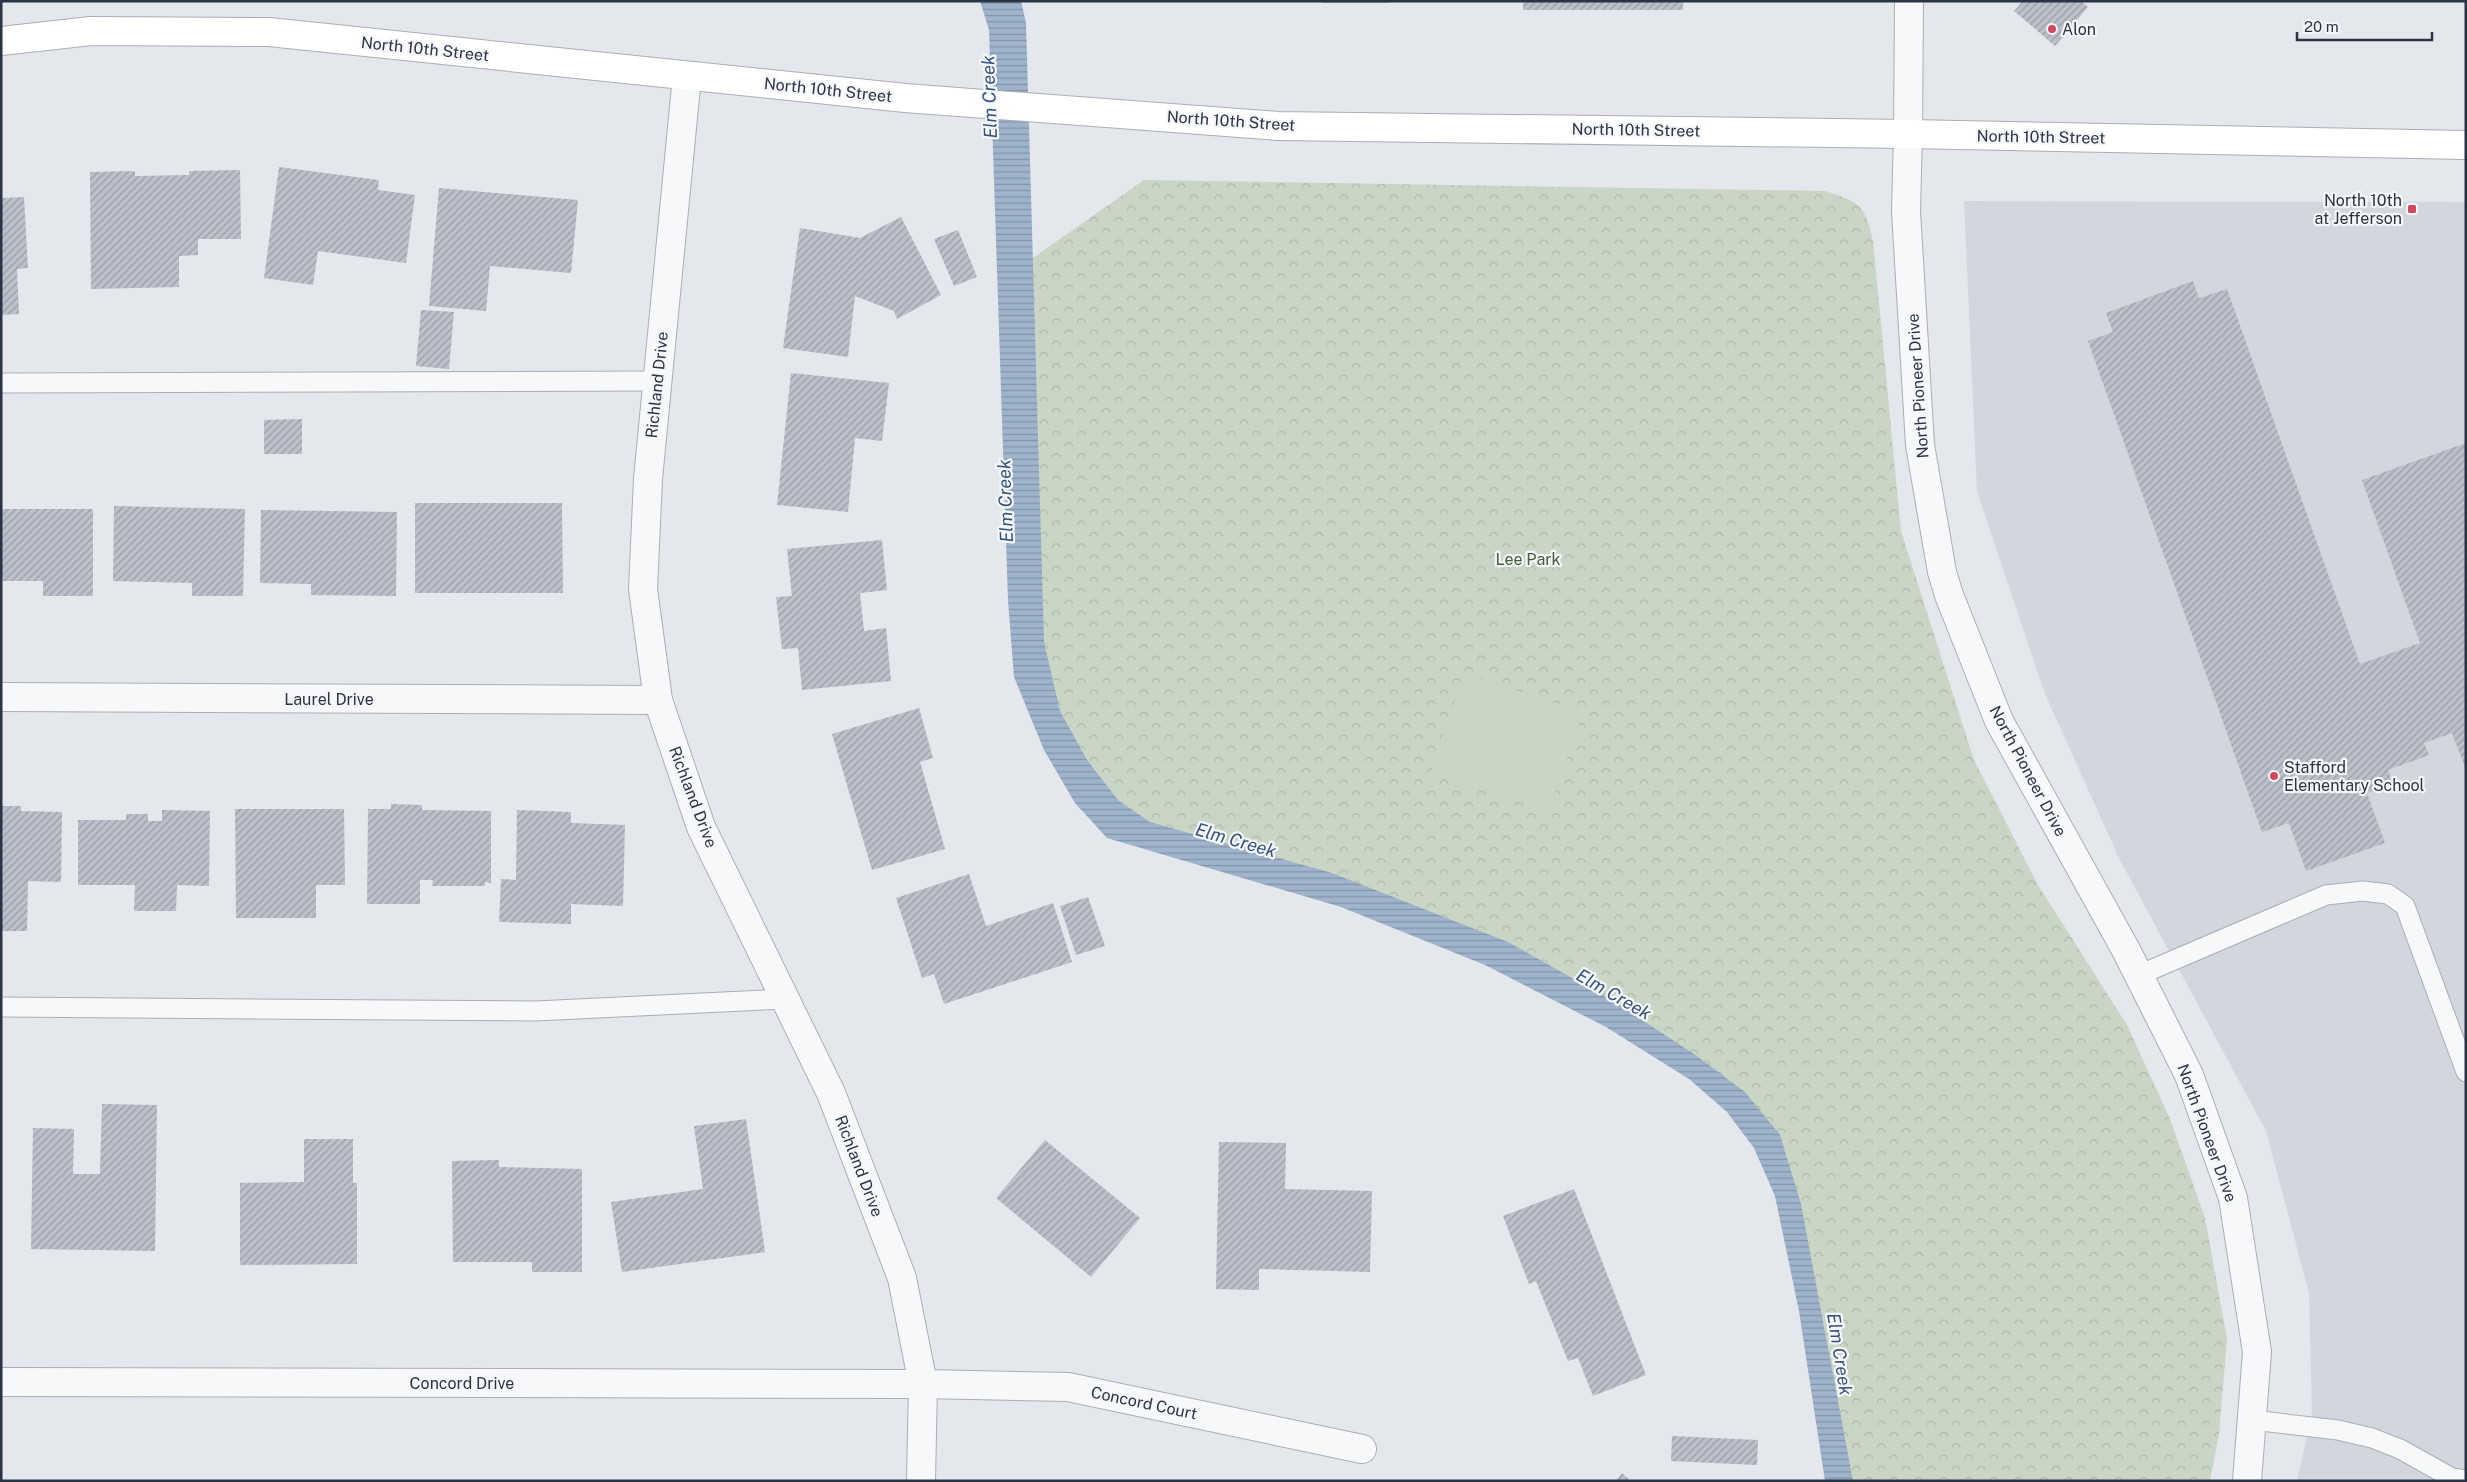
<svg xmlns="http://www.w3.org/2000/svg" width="2467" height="1482" viewBox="0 0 2467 1482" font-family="'Public Sans',sans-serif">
  <defs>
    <pattern id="forest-crowns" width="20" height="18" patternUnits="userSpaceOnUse" patternTransform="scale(1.25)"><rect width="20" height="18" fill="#c9d6c5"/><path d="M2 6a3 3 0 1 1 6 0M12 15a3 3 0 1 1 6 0" fill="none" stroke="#adb8ab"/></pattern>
    <pattern id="water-rules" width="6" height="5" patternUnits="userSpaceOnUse" patternTransform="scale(1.25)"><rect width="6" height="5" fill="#9fb4cc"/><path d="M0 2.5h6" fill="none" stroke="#8293a7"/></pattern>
    <pattern id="building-hatch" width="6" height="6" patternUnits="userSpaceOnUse" patternTransform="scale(1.25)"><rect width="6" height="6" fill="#bbc0ca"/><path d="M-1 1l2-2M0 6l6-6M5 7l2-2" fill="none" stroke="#989da6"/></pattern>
  </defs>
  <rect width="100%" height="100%" fill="#e4e7ec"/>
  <!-- built -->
  <polygon fill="#d2d6de" points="1964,201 2466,202 2466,1481 2297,1481 2312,1414 2309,1293 2266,1131 2119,858 2045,694 1977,491"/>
  <!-- forest -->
  <path fill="url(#forest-crowns)" d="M1144 180 1825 191C1859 202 1865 204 1873 241L1901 531 1974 760 2038 885 2127 1025 2170 1119 2205 1218 2227 1339 2219 1434 2210 1481H1845L1779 1158 1740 1096 1576 986 1141 824 1102 799 1055 713 1041 668 1027 262Z"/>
  <!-- pitch -->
  <polygon fill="#c9d6c5" points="1465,673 1583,713 1548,812 1431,771"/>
  <!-- water -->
  <polygon fill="url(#water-rules)" points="980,1 1021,1 1026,23 1044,642 1060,711 1087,760 1118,800 1150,822 1332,873 1508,942 1613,1001 1694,1054 1745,1092 1780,1135 1801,1204 1853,1481 1825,1481 1799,1311 1775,1196 1754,1148 1727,1112 1689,1079 1606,1027 1485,965 1341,907 1107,838 1075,803 1044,750 1014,677 1008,601 989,30"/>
  <!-- building -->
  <g fill="url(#building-hatch)">
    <rect x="1321" y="1" width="70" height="2"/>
    <rect x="1523" y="1" width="160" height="9"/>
    <polygon points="2023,1 2081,1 2088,7 2055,46 2014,11"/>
    <polygon points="279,167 379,180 378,190 415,195 406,263 318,251 313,285 264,278"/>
    <polygon points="240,170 241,239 198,239 198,255 179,256 179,287 91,289 90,172 135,171 135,176 189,175 189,171"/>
    <polygon points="439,188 578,200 571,273 490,266 486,311 429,306"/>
    <polygon points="24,197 28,268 17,269 19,314 1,315 1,198"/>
    <polygon points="901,217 941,295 897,319 894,311 855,296 848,357 783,348 800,228 860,238"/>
    <polygon points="958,230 977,277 954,286 934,239"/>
    <polygon points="2193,281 2199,298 2227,289 2360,664 2420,643 2362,480 2466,443 2466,770 2452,733 2424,743 2429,755 2388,770 2393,784 2367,793 2385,843 2306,871 2289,823 2262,832 2088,341 2113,332 2106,313"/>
    <polygon points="421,310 454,312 449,369 416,366"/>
    <polygon points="791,373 889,383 882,441 855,438 848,512 777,505"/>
    <polygon points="302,419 302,454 264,454 264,420"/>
    <polygon points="415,503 562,503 563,593 415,593"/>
    <polygon points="114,506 245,509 243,596 192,596 192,583 113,581"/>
    <polygon points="1,509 93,509 93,596 43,596 43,581 1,581"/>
    <polygon points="261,510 397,512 396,596 311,595 311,584 260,583"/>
    <polygon points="882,540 887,590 860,593 864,631 886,628 891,681 802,690 798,648 782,649 776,597 792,596 787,549"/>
    <polygon points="919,708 933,758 920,762 945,849 872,870 832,734"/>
    <polygon points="391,804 422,805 422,810 491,811 491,883 485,882 485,886 432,886 433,880 420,880 420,904 367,904 368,809 391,809"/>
    <polygon points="1,806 21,806 21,811 62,812 61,882 28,881 27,931 1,931"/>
    <polygon points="235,809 344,809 345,885 316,885 316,918 236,918"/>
    <polygon points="162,810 210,811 209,886 177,885 176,911 134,911 135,885 78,885 78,820 126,820 126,814 148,814 148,821 162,821"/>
    <polygon points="517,810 571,812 571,823 625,825 623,906 571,904 571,924 499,922 501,879 516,880"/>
    <polygon points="969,874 986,926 1053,903 1072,962 944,1004 934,974 922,978 896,898"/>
    <polygon points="1088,897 1105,946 1076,955 1060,906"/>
    <polygon points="102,1104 157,1105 155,1251 31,1249 33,1128 74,1129 73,1174 100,1174"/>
    <polygon points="746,1119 765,1252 622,1272 611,1202 703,1189 694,1126"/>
    <polygon points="304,1139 353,1139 353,1183 357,1183 357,1264 240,1265 240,1183 304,1182"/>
    <polygon points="1045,1140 1140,1218 1091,1277 996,1198"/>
    <polygon points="1219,1142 1286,1143 1285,1189 1372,1191 1370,1272 1259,1269 1259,1290 1216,1289"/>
    <polygon points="499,1160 499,1167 582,1169 582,1272 532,1272 532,1262 453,1262 452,1161"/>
    <polygon points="1574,1189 1646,1375 1593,1396 1578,1358 1568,1361 1536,1281 1529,1284 1503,1216"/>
    <polygon points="1672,1436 1758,1440 1757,1465 1671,1461"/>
    <polygon points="1622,1473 1631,1481 1616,1481"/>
  </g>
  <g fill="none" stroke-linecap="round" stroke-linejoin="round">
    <defs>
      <g id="service">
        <polyline points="1,383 658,381"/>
        <polyline points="2139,975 2326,895 2363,891 2388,894 2405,906 2466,1072"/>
        <polyline points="1,1007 536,1011 785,999"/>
        <polyline points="2252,1420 2338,1430 2372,1438 2400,1449 2452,1478 2466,1480"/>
      </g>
      <g id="minor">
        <polyline points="687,76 648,479 643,589 658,700 701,827 831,1093 902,1278 923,1384 921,1481"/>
        <polyline points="1908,134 1906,211 1920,445 1942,572 1949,595 1999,721 2126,950 2189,1075 2233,1198 2257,1352 2247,1481"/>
        <polyline points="1,697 658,700"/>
        <polyline points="1,1382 923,1384 1068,1387 1362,1449"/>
      </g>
      <polyline id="tertiary" points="1908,134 1909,1"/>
      <polyline id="secondary" points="1,41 91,31 269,32 905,98 1278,126 1908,134 2466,145"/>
    </defs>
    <!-- service casing -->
    <use href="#service" stroke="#a9aeb7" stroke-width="21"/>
    <!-- minor casing -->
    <use href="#minor" stroke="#a9aeb7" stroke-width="30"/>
    <!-- tertiary casing -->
    <use href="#tertiary" stroke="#a9aeb7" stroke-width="30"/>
    <!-- secondary casing -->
    <use href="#secondary" stroke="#a9aeb7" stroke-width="30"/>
    <!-- service -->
    <use href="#service" stroke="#f7f8fa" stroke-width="19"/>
    <!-- minor -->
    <use href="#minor" stroke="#f7f8fa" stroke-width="28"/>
    <!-- tertiary -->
    <use href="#tertiary" stroke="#f7f8fa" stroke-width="28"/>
    <!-- secondary -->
    <use href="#secondary" stroke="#fff" stroke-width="28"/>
  </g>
  <!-- markers -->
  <g fill="#d1495b" stroke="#f4f6f9" stroke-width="2">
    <circle cx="2052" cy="29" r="5"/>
    <rect x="2407" y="204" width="10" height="10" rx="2.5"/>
    <circle cx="2274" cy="776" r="5"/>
  </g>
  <g text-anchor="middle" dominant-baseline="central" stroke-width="4.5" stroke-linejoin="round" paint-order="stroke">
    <!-- poi labels -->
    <g font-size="16" fill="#2b3445" stroke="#f4f6f9" text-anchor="start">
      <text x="2062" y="29">Alon</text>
      <text x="2402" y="200" text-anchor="end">North 10th<tspan x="2402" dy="18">at Jefferson</tspan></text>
      <text x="2284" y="767">Stafford<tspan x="2284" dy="18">Elementary School</tspan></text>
    </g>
    <!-- street labels -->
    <g font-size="16" fill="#2b3445" stroke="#f4f6f9">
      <text transform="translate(425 49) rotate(6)">North 10th Street</text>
      <text transform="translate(828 90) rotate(6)">North 10th Street</text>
      <text transform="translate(1231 121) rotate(4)">North 10th Street</text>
      <text transform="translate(1636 130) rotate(1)">North 10th Street</text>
      <text transform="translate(2041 137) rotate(1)">North 10th Street</text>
      <text transform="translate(657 385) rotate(-84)">Richland Drive</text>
      <text transform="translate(1918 386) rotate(-94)">North Pioneer Drive</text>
      <text x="329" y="699">Laurel Drive</text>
      <text transform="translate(2028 771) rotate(62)">North Pioneer Drive</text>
      <text transform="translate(693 797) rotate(69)">Richland Drive</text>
      <text transform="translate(2207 1133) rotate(70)">North Pioneer Drive</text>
      <text transform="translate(859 1166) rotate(69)">Richland Drive</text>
      <text x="462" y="1383">Concord Drive</text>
      <text transform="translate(1144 1403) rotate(12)">Concord Court</text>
    </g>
    <!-- park labels -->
    <g font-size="16" fill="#3f6138" stroke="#f4f6f9">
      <text x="1528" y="559">Lee Park</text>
    </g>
    <!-- water labels -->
    <g font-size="18" font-style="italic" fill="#34527a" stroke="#f4f6f9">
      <text transform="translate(989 97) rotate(-92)">Elm Creek</text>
      <text transform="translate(1005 501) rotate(-92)">Elm Creek</text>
      <text transform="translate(1236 840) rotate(16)">Elm Creek</text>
      <text transform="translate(1614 994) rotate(30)">Elm Creek</text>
      <text transform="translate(1840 1354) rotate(81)">Elm Creek</text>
    </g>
  </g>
  <!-- border -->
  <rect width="2467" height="1482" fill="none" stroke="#2b3445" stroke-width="5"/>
  <!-- scale -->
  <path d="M2297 32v8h135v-8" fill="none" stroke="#2b3445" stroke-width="2.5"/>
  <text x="2304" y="32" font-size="15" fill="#2b3445" stroke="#f4f6f9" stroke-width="4" paint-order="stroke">20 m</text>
</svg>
